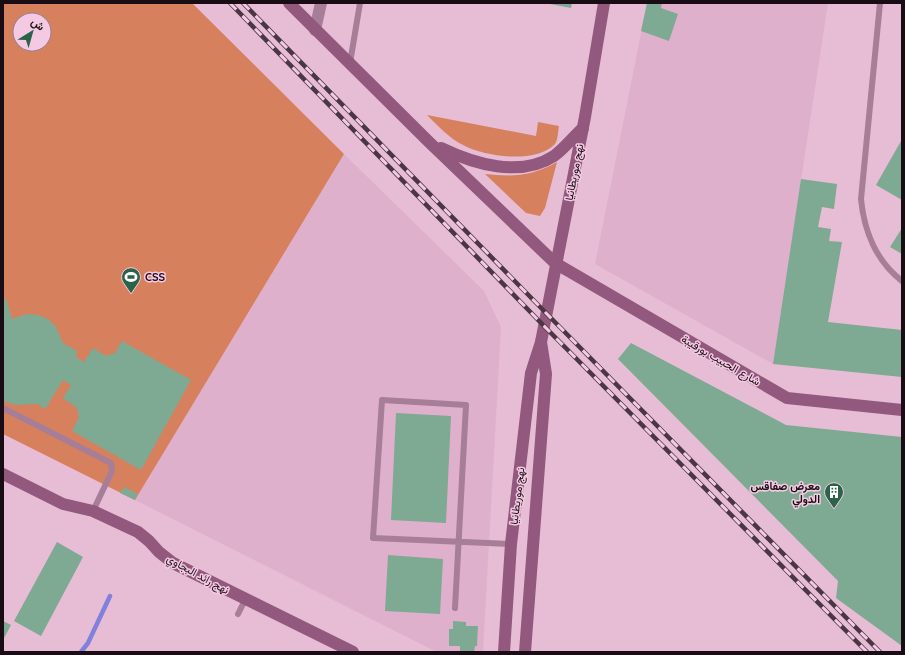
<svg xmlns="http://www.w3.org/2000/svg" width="905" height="655" viewBox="0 0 905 655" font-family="Quicksand,Vazirmatn,sans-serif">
  <rect width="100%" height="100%" fill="#e6bdd5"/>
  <!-- built -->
  <g fill="#dfb0cc">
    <polygon points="647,3 828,3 773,364 595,264"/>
    <polygon points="344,154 484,291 501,327 483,652 437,652 135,500"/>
  </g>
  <!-- green -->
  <g fill="#d7805e" fill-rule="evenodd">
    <path d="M3 3H192L344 154 135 500 3 434ZM20 20H44V44H20Z"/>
    <path d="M427 115 536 136 538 122 559 126C558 131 558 140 555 144 536 164 485 157 463 145 449 138 438 126 427 115Z"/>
    <path d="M557 162 545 208 540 216 526 213 485 174C514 177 532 176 557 162Z"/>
  </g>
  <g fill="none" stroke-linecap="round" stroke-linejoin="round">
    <!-- stream -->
    <polyline stroke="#8180dc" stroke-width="4.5" points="81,652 88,643 110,596"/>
  </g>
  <!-- building -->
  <g fill="#7ea993">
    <polygon points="545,3 572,3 571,8"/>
    <polygon points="647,3 662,3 661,8 678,14 669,41 641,31"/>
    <polygon points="901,141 902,141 902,200 876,185"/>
    <polygon points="801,179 837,184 834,209 822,207 818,227 831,229 829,241 842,242 828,322 902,330 902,377 773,364"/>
    <polygon points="902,228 902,254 890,247"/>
    <polygon points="3,297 6,299 12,319 27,314 38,315 48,319 56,327 63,343 77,351 76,357 84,362 93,348 106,356 115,353 122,341 191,380 141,470 72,431 79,417 77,408 63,398 71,385 63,380 45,409 37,404 16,405 3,401"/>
    <polygon points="631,343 786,425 902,437 902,646 836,598 838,581 618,359"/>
    <polygon points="396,413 451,416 446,523 391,520"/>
    <polygon points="124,487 138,494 135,500 120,493"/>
    <polygon points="57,542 83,557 41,636 14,621"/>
    <polygon points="388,555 443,559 440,614 385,611"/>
    <polygon points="3,621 11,625 3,640"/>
    <polygon points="453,621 466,622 466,626 478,626 477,646 475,646 474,652 460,652 460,646 449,646 449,629 453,629"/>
  </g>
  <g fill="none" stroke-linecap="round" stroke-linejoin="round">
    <!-- lane -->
    <g stroke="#a77e97" stroke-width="6">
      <path d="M880 3 861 199C864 230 876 261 902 281"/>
      <polyline points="350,63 360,3"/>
      <polyline points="3,408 111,463 112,471 93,511"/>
      <polyline points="455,608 466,405 382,400 373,538 511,544"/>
      <polyline points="238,614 245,600"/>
    </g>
    <!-- street -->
    <polyline stroke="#a77e97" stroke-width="12" points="315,30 321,3"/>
    <!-- secondary -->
    <g stroke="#93587d" stroke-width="12">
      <polyline points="289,3 429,142 555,263 787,398 902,410"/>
      <path d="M441 148C474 164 520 178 554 156 565 148 573 137 583 128"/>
      <polyline points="3,474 63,504 93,511 138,532 149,541 159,552 173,563 353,652"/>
      <polyline points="504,652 511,544 531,373 541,342 585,117 604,3"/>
      <polyline points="525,652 546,374 541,342"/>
    </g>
    <defs>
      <g id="rail">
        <polyline points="230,3 543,325 867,652"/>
        <polyline points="243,3 546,313 880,652"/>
      </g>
    </defs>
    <!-- rail casing -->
    <use href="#rail" stroke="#4b3643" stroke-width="4.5"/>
    <!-- rail -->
    <use href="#rail" stroke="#f3cae2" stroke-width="3" stroke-dasharray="9" stroke-linecap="butt"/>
  </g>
  <!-- icons -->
  <defs>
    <symbol id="stadium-pin" viewBox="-11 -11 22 30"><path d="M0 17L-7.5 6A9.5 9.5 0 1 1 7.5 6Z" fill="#2b634a" stroke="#f3cae2"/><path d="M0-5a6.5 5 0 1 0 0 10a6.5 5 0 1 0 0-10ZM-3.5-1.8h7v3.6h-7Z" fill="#fff"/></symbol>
    <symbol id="building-pin" viewBox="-11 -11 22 30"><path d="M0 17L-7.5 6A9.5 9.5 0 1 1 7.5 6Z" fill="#2b634a" stroke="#f3cae2"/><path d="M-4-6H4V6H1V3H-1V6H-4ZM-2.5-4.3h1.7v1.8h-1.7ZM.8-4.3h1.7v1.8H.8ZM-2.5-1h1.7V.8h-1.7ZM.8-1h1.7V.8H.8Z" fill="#fff"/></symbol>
  </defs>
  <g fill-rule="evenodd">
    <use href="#stadium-pin" x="120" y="266" width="22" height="30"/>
    <use href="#building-pin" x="823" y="481" width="22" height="30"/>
  </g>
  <g text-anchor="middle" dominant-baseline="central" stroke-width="3" stroke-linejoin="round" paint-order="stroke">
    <!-- street labels -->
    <g font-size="11" fill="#1a0c15" stroke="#f3cae2">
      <text transform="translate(574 172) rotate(-79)">نهج موريطانيا</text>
      <text transform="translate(721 360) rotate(30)">شارع الحبيب بورقيبة</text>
      <text transform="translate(517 496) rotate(-83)">نهج موريطانيا</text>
      <text transform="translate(198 574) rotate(29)">نهج رائد البجاوي</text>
    </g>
    <!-- poi labels -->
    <g font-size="11" font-weight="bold" fill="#1a0c15" stroke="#f3cae2" text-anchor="start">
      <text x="145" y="277">CSS</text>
      <text x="820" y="486" text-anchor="end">معرض صفاقس<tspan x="820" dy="13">الدولي</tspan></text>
    </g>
  </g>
  <!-- border -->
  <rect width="905" height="655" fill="none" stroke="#1a0c15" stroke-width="8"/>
  <!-- north arrow -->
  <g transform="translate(32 32) rotate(37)"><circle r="19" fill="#f3cae2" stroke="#9c7e90"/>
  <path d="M0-3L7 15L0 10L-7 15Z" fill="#2b634a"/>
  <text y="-6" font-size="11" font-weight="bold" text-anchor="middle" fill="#1a0c15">ش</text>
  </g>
</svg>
